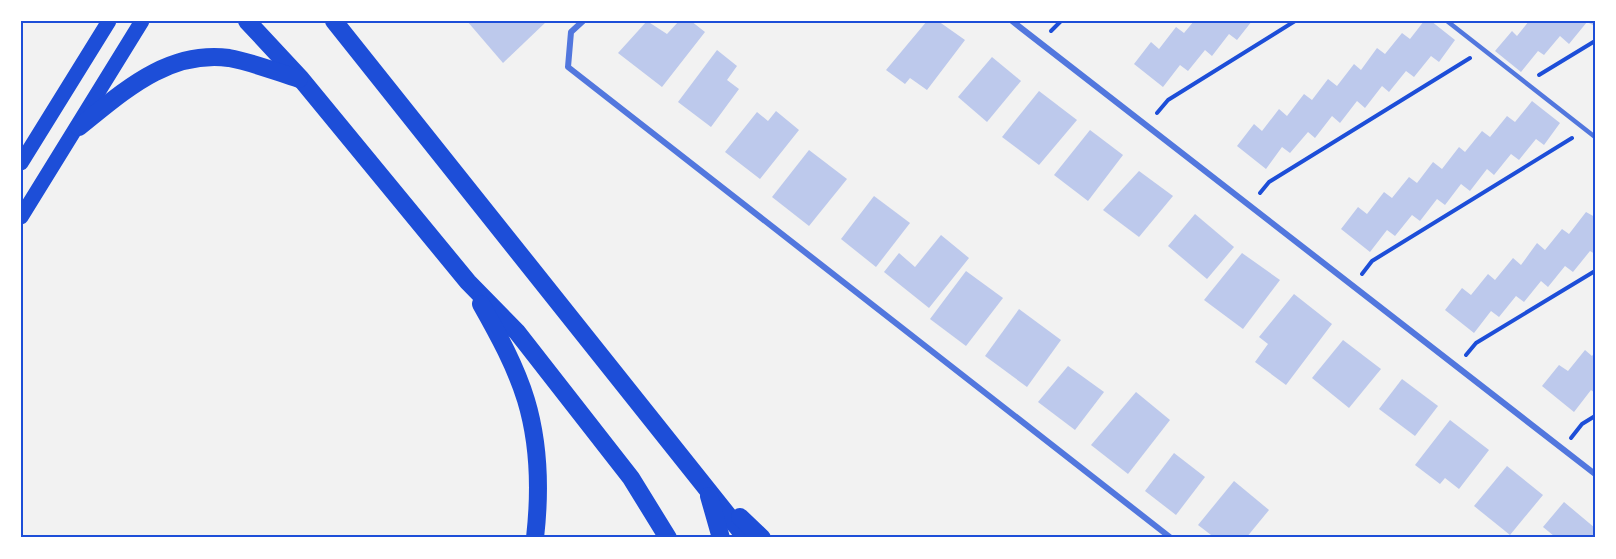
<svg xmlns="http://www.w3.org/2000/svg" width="1616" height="559" viewBox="0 0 1616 559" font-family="'Roboto Serif',serif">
  <rect width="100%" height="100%" fill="#f2f2f2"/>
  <!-- building -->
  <g fill="#bdc9ec">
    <polygon points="467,21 547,21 503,63"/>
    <polygon points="647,21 667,34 679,21 691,21 705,32 662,87 618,53"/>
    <polygon points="927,21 938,21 965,40 927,90 910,78 905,84 886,70"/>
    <polygon points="1194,21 1252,21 1237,40 1229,34 1212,56 1205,50 1188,71 1180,65 1163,87 1134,64 1151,42 1159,49 1176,27 1184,33"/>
    <polygon points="1424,21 1431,21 1455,40 1439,62 1431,56 1414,77 1406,71 1389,92 1382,86 1365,108 1357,101 1340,123 1332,116 1315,138 1308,132 1290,153 1282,147 1266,169 1237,146 1254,124 1262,131 1279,109 1287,116 1304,94 1312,100 1328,79 1337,86 1354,64 1361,70 1377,48 1385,54 1402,33 1410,39"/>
    <polygon points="1529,21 1595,21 1595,26 1587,22 1569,44 1560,36 1544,55 1538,51 1521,72 1495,51 1512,31 1517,36"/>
    <polygon points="717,50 737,66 727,80 739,89 711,127 678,102"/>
    <polygon points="992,57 1021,81 987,122 958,97"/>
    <polygon points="1039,91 1077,120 1039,165 1002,137"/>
    <polygon points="1532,101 1560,123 1544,145 1536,139 1519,160 1511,154 1494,175 1487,169 1470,191 1461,184 1445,205 1437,199 1420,221 1412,215 1395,236 1387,230 1370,252 1341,229 1358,207 1367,214 1384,192 1392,198 1409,177 1417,183 1433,162 1442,169 1459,147 1465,152 1482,131 1490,137 1507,116 1515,122"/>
    <polygon points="776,111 799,130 760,179 725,152 757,112 768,121"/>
    <polygon points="1090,130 1123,155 1088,201 1054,175"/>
    <polygon points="809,150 847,179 809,226 772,197"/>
    <polygon points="1139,171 1173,196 1139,237 1103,210"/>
    <polygon points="874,196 910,223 876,267 841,239"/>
    <polygon points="1586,212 1595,217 1595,254 1590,251 1573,272 1565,266 1548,287 1541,281 1524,302 1516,296 1499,317 1491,311 1474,333 1445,310 1462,288 1471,295 1488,274 1495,280 1513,258 1521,265 1537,243 1545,250 1562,229 1569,234"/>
    <polygon points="1195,214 1234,247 1207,279 1168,246"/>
    <polygon points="941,235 969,258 929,308 884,272 899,253 915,267"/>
    <polygon points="1242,253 1280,280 1243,329 1204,300"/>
    <polygon points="966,271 1003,298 966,346 930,319"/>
    <polygon points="1294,294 1332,324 1286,385 1255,362 1268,344 1259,337"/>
    <polygon points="1019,309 1061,340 1027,387 985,356"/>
    <polygon points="1343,340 1381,369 1349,408 1312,378"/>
    <polygon points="1585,350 1592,356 1595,352 1595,393 1591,390 1574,412 1542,386 1559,365 1568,371"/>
    <polygon points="1068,366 1104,392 1075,430 1038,402"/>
    <polygon points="1402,379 1438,406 1415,436 1379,409"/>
    <polygon points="1136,392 1170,420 1128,474 1091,445"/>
    <polygon points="1450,420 1489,450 1459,489 1445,478 1440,484 1415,465"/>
    <polygon points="1174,453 1205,477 1176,515 1145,491"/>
    <polygon points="1507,466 1543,495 1510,535 1474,506"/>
    <polygon points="1234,481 1269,510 1246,538 1215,538 1198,525"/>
    <polygon points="1564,502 1595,528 1595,538 1552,538 1554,536 1543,527"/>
  </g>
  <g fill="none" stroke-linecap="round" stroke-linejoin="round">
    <!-- path -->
    <g stroke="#1d4ed8" stroke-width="4">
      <polyline points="1051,31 1061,21"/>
      <polyline points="1539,75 1595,41"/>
      <polyline points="1157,113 1168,100 1295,21"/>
      <polyline points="1260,193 1269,182 1470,58"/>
      <polyline points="1362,274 1372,261 1572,138"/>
      <polyline points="1466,355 1476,343 1595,271"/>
      <polyline points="1571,438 1582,424 1595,416"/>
    </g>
    <!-- service -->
    <polyline stroke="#5277de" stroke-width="4.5" points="1447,21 1595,137"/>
    <!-- minor -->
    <g stroke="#5277de" stroke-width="6">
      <polyline points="583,21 571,32 568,67 1171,538"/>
      <polyline points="1012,21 1595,474"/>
    </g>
    <!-- primary -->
    <g stroke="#1d4ed8" stroke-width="15">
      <polyline points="21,163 109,21"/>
      <polyline points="21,217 142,21"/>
    </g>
    <!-- motorway -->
    <g stroke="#1d4ed8" stroke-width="18">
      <polyline points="247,21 301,79 468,282 517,332 631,478 668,538"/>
      <polyline points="334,21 746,538"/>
      <path d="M79 127C123 92 167 50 229 58 252 62 277 72 299 79"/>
      <path d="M481 304C498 334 516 367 526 400 539 443 540 494 535 538"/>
      <polyline points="709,496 721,538"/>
      <polyline points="740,517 762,538"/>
    </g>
  </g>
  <!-- border -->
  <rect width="1616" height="559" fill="none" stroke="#ffffff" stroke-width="45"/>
  <rect x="22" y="22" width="1572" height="514" fill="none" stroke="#1d4ed8" stroke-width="2"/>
</svg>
